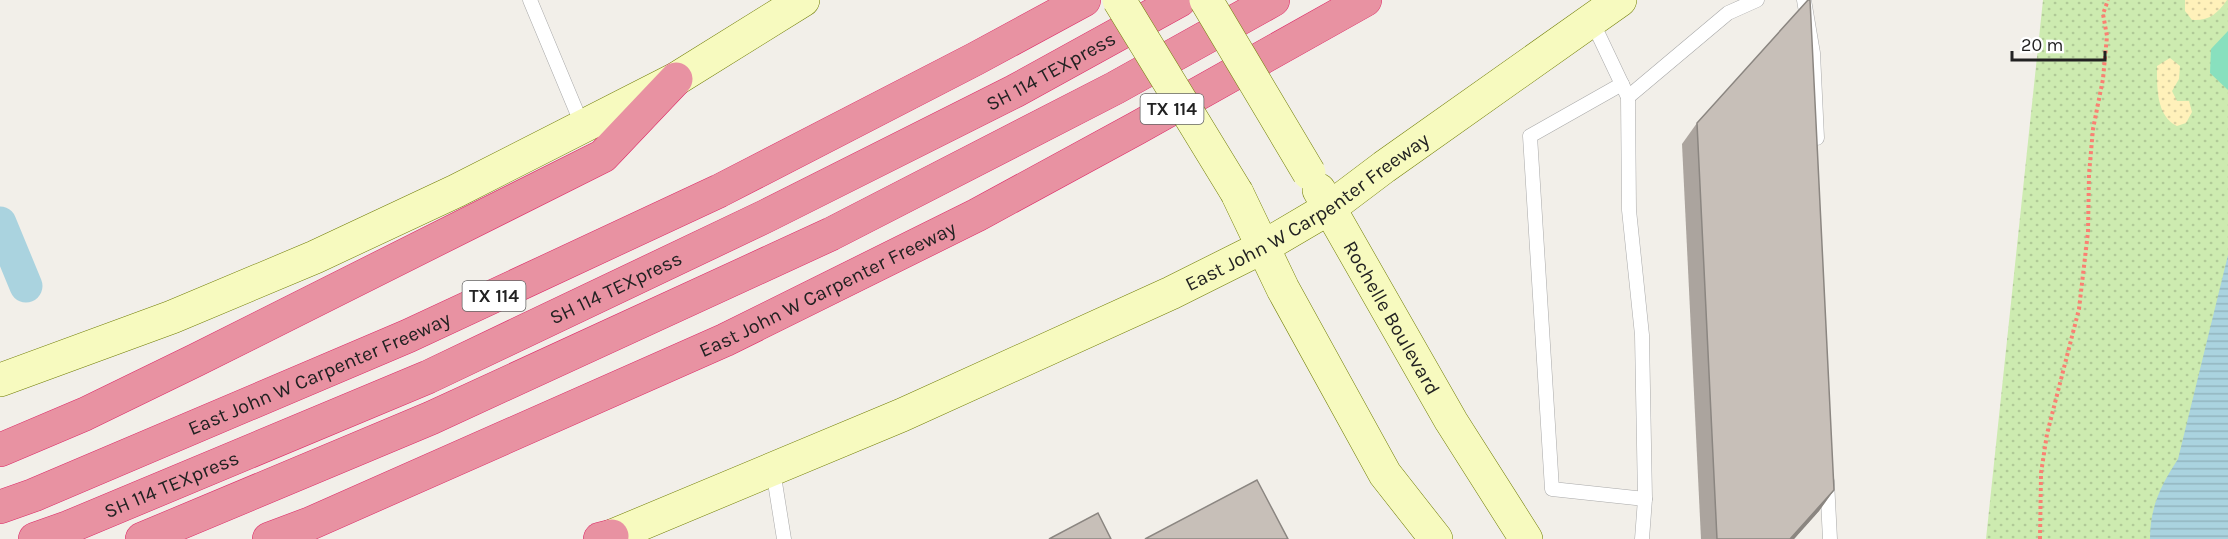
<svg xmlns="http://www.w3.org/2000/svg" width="2228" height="539" viewBox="0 0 2228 539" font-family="Karla,sans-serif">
  <defs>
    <pattern id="grass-dots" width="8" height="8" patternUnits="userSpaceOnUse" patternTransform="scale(1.5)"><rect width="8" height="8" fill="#cdebb0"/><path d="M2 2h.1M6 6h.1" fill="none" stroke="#b0c997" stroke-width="1.8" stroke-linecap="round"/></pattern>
    <pattern id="sand-dots" width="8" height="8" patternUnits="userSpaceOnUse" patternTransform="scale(1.5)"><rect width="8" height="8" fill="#fff1ba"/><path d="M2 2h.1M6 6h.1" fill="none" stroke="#dacea0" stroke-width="1.8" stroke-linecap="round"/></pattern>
    <pattern id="water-rules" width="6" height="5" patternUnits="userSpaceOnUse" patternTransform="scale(1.5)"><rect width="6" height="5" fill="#aad3df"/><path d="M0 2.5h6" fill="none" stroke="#92b5bf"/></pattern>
  </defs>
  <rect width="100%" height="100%" fill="#f2efe9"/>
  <!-- grass -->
  <polygon fill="url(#grass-dots)" points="2043,0 2228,0 2228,539 1986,539"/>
  <!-- sand -->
  <g fill="url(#sand-dots)">
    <path d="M2185 0H2227C2217 14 2209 21 2192 20L2185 11Z"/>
    <path d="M2170 58 2180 66 2179 79 2172 91 2177 101H2189L2192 112 2186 123 2177 126C2156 116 2157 87 2157 66Z"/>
  </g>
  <!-- pitch -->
  <polygon fill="#88e0be" points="2228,31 2228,90 2210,73 2211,49"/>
  <!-- water -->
  <path fill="url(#water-rules)" d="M2228 255V539H2150C2150 507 2161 485 2178 459Z"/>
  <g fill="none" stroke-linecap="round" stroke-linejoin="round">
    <!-- canal -->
    <polyline stroke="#aad3df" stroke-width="33" points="0,223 26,286"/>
    <defs>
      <g id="lane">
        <polyline points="530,0 583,127"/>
        <polyline points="1804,0 1813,53 1817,138"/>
        <polyline points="1591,19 1628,97 1629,210 1642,335 1645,499 1642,539"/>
        <polyline points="1622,84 1530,136 1552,489 1645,499"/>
        <polyline points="1628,97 1728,13 1757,0"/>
        <polyline points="773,470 784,539"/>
        <polyline points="1827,481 1830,539"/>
      </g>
      <g id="secondary">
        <path id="s1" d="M1319 190 1451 421 1526 539"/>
        <polyline points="1237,193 1283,289 1385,474 1436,539"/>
        <polyline points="0,380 172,317 315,257 456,191 676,79 803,0"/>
        <path id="s2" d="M605 539 902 415 1171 293 1263 247 1331 207 1384 167 1620 0"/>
      </g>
      <g id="highway">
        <polyline points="0,450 85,414 196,360 603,156 676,79"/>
        <path id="s3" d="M0 507 34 495 408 336 719 191 975 59 1084 0"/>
        <path id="s4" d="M35 539 69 527 428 377 766 216 1015 91 1180 0"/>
        <polyline points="142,539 431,418 831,234 1115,88 1273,0"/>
        <path id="s5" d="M269 539 309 524 725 340 977 215 1137 128 1365 0"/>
        <polyline points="600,539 612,536"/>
      </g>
    </defs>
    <!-- lane casing -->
    <use href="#lane" stroke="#a9a9a9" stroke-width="15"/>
    <!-- secondary casing -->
    <use href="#secondary" stroke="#707d05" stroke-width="34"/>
    <!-- highway casing -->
    <use href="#highway" stroke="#dc2a67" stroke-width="34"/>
    <!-- path -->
    <polyline stroke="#fa8072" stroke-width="4" stroke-dasharray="3 3" stroke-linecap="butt" points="2040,539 2041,473 2047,434 2079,309 2088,232 2089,174 2093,129 2103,79 2107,36 2103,14 2108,0"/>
    <!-- lane -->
    <use href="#lane" stroke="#fff" stroke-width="14"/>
    <!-- secondary -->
    <use href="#secondary" stroke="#f7fabf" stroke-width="33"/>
    <!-- highway -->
    <use href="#highway" stroke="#e892a2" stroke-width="33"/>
    <defs>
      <g id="secondary-bridge">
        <polyline points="1119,0 1237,193"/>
        <polyline points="1206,0 1309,173"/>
      </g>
    </defs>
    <!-- secondary-bridge casing -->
    <use href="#secondary-bridge" stroke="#707d05" stroke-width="34" stroke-linecap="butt"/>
    <!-- secondary-bridge -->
    <use href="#secondary-bridge" stroke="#f7fabf" stroke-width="33"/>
  </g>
  <!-- wall -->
  <polygon fill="#aba49e" points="1697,123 1834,490 1819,511 1794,539 1701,539 1682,144"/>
  <!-- shaded-wall -->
  <polygon fill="#8b8681" points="1834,490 1819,511 1794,539 1790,539"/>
  <!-- building -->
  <g fill="#c7bfb8" stroke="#8b8681" stroke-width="1.5">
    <polygon points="1808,0 1810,0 1834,490 1790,539 1717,539 1697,123"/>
    <polygon points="1257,480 1288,539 1145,539"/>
    <polygon points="1098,513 1111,539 1049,539"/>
  </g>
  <g text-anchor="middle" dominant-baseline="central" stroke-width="5" stroke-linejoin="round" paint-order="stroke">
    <!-- shield labels -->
    <g fill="#fff" stroke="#646464" stroke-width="1.5">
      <rect x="1140.5" y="94" width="63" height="30" rx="4.5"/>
      <rect x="462.5" y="281" width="63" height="30" rx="4.5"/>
    </g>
    <g font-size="18" font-weight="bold" fill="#222">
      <text x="1172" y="109">TX 114</text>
      <text x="494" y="296">TX 114</text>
    </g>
    <!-- street labels -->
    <g font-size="20" fill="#222" stroke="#fff">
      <text stroke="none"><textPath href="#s4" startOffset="1119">SH 114 TEXpress</textPath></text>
      <text stroke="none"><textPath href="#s2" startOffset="776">East John W Carpenter Freeway</textPath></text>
      <text stroke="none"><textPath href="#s4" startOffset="633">SH 114 TEXpress</textPath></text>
      <text stroke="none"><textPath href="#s5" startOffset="612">East John W Carpenter Freeway</textPath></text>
      <text stroke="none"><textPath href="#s1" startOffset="147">Rochelle Boulevard</textPath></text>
      <text stroke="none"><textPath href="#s3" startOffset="346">East John W Carpenter Freeway</textPath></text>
      <text stroke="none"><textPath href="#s4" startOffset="147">SH 114 TEXpress</textPath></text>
    </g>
  </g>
  <!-- scale -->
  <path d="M2012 51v9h93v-9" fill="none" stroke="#222222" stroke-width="3"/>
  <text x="2021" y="51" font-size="18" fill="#222222" stroke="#ffffff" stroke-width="4.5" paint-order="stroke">20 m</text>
</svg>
